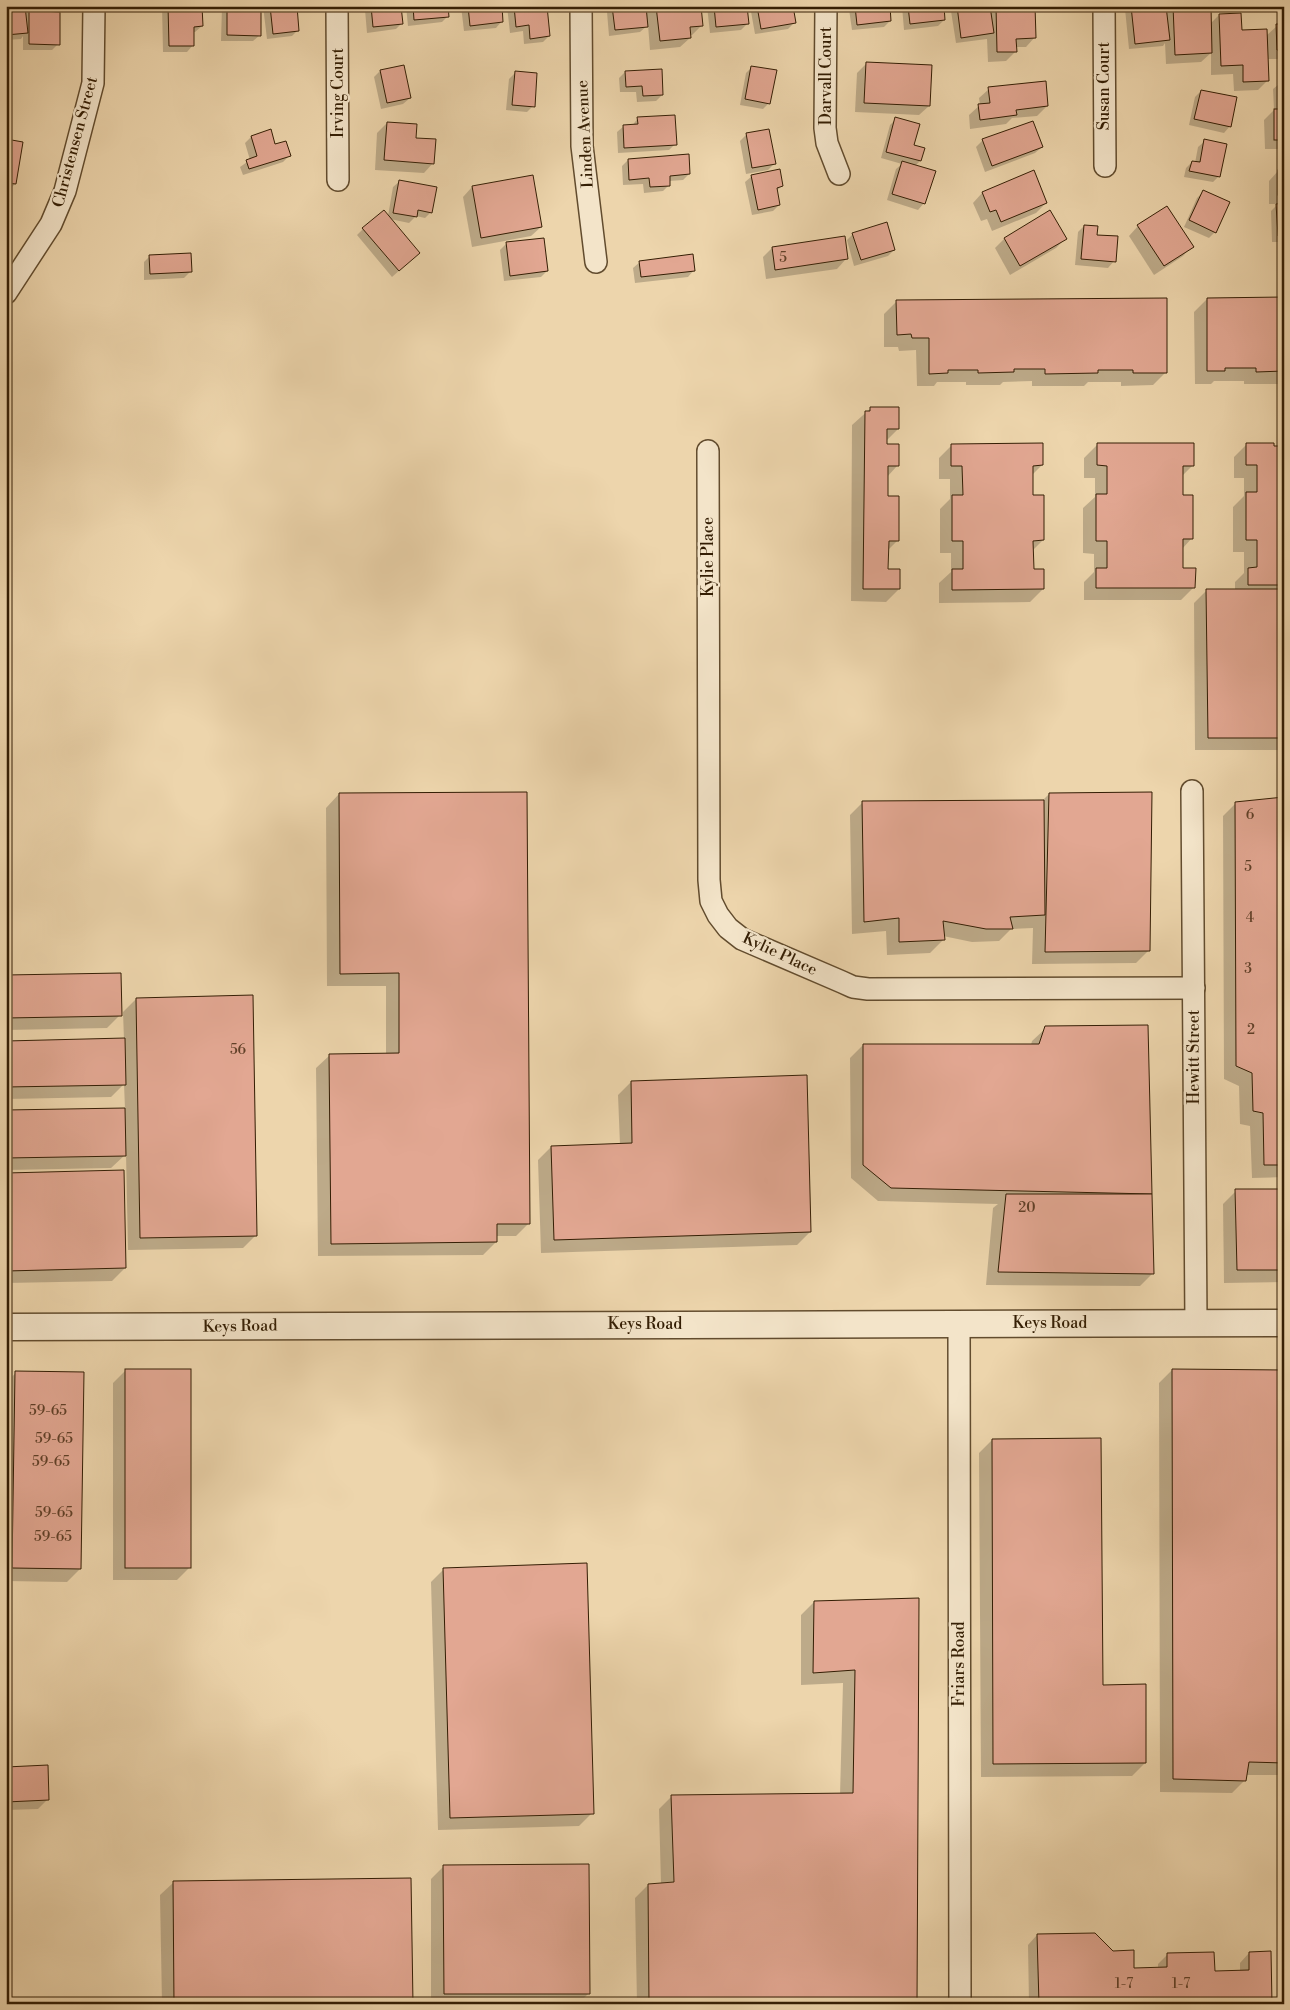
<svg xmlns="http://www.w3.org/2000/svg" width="1290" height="2010" viewBox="0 0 1290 2010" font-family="'Libre Bodoni',serif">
  <rect width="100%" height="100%" fill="#edd5ac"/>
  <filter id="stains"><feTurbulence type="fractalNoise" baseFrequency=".004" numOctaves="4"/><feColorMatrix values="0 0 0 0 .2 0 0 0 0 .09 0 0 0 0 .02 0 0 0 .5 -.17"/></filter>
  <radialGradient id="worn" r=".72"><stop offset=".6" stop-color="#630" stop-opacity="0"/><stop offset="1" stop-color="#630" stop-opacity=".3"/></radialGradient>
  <!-- shadow -->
  <g fill="#0003">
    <polygon points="6,6 41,6 41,13 58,44 52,50 23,50 23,36 21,39 6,40"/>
    <polygon points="162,6 201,6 202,26 195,32 193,32 193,45 187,52 163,52"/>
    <polygon points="259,6 260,35 253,41 221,41 222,6"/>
    <polygon points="263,6 295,6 298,30 292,36 267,39"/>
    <polygon points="368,6 400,6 402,23 396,29 367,33 365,10"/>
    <polygon points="406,6 447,6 448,16 442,22 408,26"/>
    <polygon points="461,6 500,6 502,21 496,28 464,31"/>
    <polygon points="507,6 545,6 549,36 543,42 524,44 523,31 510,33"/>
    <polygon points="612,6 700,6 702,25 692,35 690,35 690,38 680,47 650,50 648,25 640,32 609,36 607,12"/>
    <polygon points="707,6 746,6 747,24 741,30 710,33"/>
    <polygon points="750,6 792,6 795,22 788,29 755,34"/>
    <polygon points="852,6 889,6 890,21 884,27 852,30 849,9"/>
    <polygon points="902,6 942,6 944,20 938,26 904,30"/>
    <polygon points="956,6 1034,6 1035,37 1026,47 1015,47 1016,51 1006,61 988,62 987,39 956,43 951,11"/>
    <polygon points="1128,6 1210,6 1210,24 1219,15 1240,31 1266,36 1277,26 1284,25 1284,59 1267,59 1267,81 1258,90 1234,91 1233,74 1211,75 1211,53 1201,62 1166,64 1165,43 1163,46 1129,49 1125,9"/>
    <polygon points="867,63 929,106 919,115 855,112 857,73"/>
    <polygon points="752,67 769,103 763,109 740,105 746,73"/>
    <polygon points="380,71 410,98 403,104 381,109 374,77"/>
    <polygon points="625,72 662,95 656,101 637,102 636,92 620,92 619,78"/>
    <polygon points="515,73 533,106 527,112 506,110 509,79"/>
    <polygon points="1284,80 1284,149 1265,149 1264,120 1274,110 1273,89"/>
    <polygon points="989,89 1047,106 1037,116 1012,118 1006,124 970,129 969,115 980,105 979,98"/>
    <polygon points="1201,91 1230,126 1224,133 1189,125 1195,97"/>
    <polygon points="638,118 675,144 669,150 618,153 617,132 624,126 632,126"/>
    <polygon points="896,119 920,161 915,166 924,203 918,210 887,200 896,169 902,164 881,158 890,125"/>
    <polygon points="387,123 414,139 433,163 424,173 375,170 377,133"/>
    <polygon points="746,135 774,164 768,170 746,174 740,141"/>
    <polygon points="251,137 275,146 289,156 283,162 243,175 240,167 250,160 245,143"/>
    <polygon points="6,140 15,184 9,190 6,189"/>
    <polygon points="983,140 1042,147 1035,153 985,172 976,147"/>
    <polygon points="1205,141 1219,176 1213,182 1184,177 1186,168 1192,162 1195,163 1198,147"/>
    <polygon points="628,160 689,174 683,180 669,181 669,185 663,191 644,193 643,184 623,185 622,166"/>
    <polygon points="1278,171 1284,171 1284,242 1272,242 1271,211 1278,204 1269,204 1269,181"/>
    <polygon points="752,176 782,186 776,191 779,205 773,211 752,215 745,182"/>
    <polygon points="400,181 431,212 425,218 416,216 409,223 390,219 419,253 392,277 357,235 363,229 388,216 393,187"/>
    <polygon points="472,187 541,227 531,236 472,247 463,197"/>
    <polygon points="1204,191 1215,232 1209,238 1184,227 1197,198"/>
    <polygon points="982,193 1046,203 1036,213 992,231 987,219 981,221 973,203"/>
    <polygon points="1084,226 1096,236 1114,261 1108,268 1075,265 1078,232"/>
    <polygon points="1138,226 1192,246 1183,256 1154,275 1129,236"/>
    <polygon points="853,234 894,250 888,256 854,266 847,240"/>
    <polygon points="1004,239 1065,239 1056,248 1010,275 995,248"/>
    <polygon points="507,243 547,271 541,277 504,281 500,250"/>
    <polygon points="772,248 846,259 837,269 766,279 763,257"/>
    <polygon points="150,256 190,272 184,278 144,280 144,262"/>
    <polygon points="640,262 694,270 688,277 635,283 633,268"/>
    <polygon points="1207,299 1284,299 1284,384 1244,384 1244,381 1214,381 1211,384 1195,384 1194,312"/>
    <polygon points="897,301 1166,372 1153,385 1121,386 1121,382 1088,382 1084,386 1032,386 1032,381 1003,382 1000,385 966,385 966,382 937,382 934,386 917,386 916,350 899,351 898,347 884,347 884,314"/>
    <polygon points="871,408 898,429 886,441 886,445 897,466 887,477 886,497 898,540 887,551 887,570 899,589 886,602 851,601 852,425"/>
    <polygon points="1247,444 1284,448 1284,750 1195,750 1194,603 1207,590 1235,590 1235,582 1244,573 1244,552 1233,552 1233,507 1244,496 1244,478 1234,478 1234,457"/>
    <polygon points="952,445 1042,465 1031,476 1031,496 1043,540 1032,551 1032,570 1043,589 1030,602 939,603 939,583 951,572 951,553 940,553 940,509 950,499 950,479 939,479 939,458"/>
    <polygon points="1097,445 1193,465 1181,477 1181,496 1192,538 1182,549 1182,569 1194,587 1181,600 1084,600 1084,582 1094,572 1094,554 1083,553 1083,508 1095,497 1095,478 1084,478 1084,458"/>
    <polygon points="339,794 529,1223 516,1236 496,1236 496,1242 483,1255 318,1256 316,1068 330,1055 386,1055 386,986 327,986 326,808"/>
    <polygon points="1049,794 1149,950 1136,963 1032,964 1033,928 1011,929 999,941 972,942 943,936 943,940 930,953 887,955 886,931 852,934 850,815 863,802 1042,801"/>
    <polygon points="1284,798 1284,1177 1252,1178 1250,1126 1240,1124 1239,1086 1224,1079 1223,816 1236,803"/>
    <polygon points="6,977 120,1015 107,1028 6,1030"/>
    <polygon points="136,999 256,1235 243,1248 128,1250 126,1154 111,1168 6,1170 6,1111 125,1109 124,1084 111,1097 6,1099 6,1042 124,1040 123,1012"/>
    <polygon points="1147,1026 1153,1273 1140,1286 986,1285 993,1208 998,1204 878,1201 851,1178 850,1058 863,1045 1031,1045 1032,1041 1046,1028"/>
    <polygon points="631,1082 810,1232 797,1245 541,1253 538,1160 551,1147 620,1145 618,1095"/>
    <polygon points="6,1174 125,1268 112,1281 6,1283"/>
    <polygon points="1284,1190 1284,1282 1224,1283 1223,1204 1236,1191"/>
    <polygon points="126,1370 190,1567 177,1580 113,1580 113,1383"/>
    <polygon points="1172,1370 1284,1371 1284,1775 1246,1775 1245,1780 1232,1793 1160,1792 1159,1383"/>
    <polygon points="16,1373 80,1569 67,1582 6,1581 6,1382"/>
    <polygon points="992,1440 1102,1686 1145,1763 1132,1776 981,1777 979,1453"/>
    <polygon points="444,1569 592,1813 579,1826 438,1830 431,1582"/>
    <polygon points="917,1599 916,2004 637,2004 635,1898 648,1885 661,1884 659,1809 672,1796 840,1795 843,1683 801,1685 801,1615 814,1602"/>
    <polygon points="6,1768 48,1799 38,1809 6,1810"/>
    <polygon points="444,1866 589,1993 578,2004 431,2004 431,1879"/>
    <polygon points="174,1882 411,2004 162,2004 160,1895"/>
    <polygon points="1037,1935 1112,1952 1133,1970 1158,1969 1158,1964 1168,1954 1214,1972 1240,1971 1240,1963 1249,1953 1271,2004 1029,2004 1028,1945"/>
  </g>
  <!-- building -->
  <g fill="#e2a792" stroke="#341e04">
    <polygon points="9,6 25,6 28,33 6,35 6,10 10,9"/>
    <polygon points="29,6 43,6 42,11 60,12 60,45 29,44"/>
    <polygon points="168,6 202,6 203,26 194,27 194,46 169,46"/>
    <polygon points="227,6 261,6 261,36 227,35"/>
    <polygon points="270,6 297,6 299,31 273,34"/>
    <polygon points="371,6 401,6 403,24 373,27"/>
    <polygon points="413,6 448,6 449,17 414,20"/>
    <polygon points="468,6 502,6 503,22 470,26"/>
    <polygon points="514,6 547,6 550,36 530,39 529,25 516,27"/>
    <polygon points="612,6 646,6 648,27 615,30"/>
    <polygon points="656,6 701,6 703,26 690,27 691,38 660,41"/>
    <polygon points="714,6 747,6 749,24 716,27"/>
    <polygon points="757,6 793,6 796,23 761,29"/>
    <polygon points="855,6 890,6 891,21 857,25"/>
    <polygon points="908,6 944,6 945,20 910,24"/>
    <polygon points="957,6 990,6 994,33 961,38"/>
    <polygon points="996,6 1035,6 1036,38 1016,39 1017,52 997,52"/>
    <polygon points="1131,6 1166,6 1170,40 1135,44"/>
    <polygon points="1173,6 1211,6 1212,53 1175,55"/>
    <polygon points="1241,13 1242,30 1267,29 1269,81 1243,82 1243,65 1221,66 1219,14"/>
    <polygon points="1276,24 1284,24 1284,50 1277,50"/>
    <polygon points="866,62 932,65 930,106 864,103"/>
    <polygon points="404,65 411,98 387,103 380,70"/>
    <polygon points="751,66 777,70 770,104 745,99"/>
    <polygon points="662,69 663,95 643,96 642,86 626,87 625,71"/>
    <polygon points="515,71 537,73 535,107 512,105"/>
    <polygon points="1046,81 1048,106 1016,110 1017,115 980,120 978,104 990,103 988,87"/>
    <polygon points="1201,90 1237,97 1231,127 1194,119"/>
    <rect x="1274" y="109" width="10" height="31"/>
    <polygon points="675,115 677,145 624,148 623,125 638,124 637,117"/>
    <polygon points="895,117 920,124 914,145 925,148 921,161 886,152"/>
    <polygon points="1033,121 1043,147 992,166 982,139"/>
    <polygon points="387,122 417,124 416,138 436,139 434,164 384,160"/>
    <polygon points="271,129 275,144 286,141 291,156 249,169 246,160 257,156 251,136"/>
    <polygon points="769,129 776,164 752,168 746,133"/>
    <polygon points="6,139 23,142 16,184 6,183"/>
    <polygon points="1204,139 1227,144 1220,177 1189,171 1192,161 1200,162"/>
    <polygon points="689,154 690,174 670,176 670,186 650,187 649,178 629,180 628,159"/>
    <polygon points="902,161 936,171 925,204 892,194"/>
    <polygon points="780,169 783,186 777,188 780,205 758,210 751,175"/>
    <polygon points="1034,170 1047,203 1001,222 996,210 990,212 982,192"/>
    <rect x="1278" y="170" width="6" height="25"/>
    <polygon points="533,175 542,227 481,238 472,186"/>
    <polygon points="399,180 437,187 432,213 418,210 417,217 393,213"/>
    <polygon points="1203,190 1230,202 1216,233 1189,220"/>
    <polygon points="1284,203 1284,236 1278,236 1276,204"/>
    <polygon points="1167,206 1194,247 1164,266 1137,225"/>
    <polygon points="384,210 420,253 399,271 362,228"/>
    <polygon points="1050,210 1067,239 1020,266 1004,238"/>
    <polygon points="887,222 895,250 861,260 852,233"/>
    <polygon points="1084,225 1098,226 1097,235 1118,236 1116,262 1081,259"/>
    <polygon points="845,236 848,259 775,270 772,247"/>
    <polygon points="544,238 548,271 510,276 506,242"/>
    <polygon points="191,253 192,272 150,274 149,255"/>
    <polygon points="693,254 695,271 641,277 639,261"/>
    <polygon points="1284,297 1284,371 1256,372 1256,368 1225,368 1225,371 1207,371 1207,298"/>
    <polygon points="1167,298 1167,373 1133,373 1133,370 1098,370 1098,373 1045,374 1045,369 1014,369 1014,372 978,373 978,370 948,370 948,373 929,374 929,338 912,338 911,334 897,335 896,300"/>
    <polygon points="870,407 899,407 899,429 887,429 887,444 899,444 899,466 888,466 888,496 899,496 899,541 889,541 888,569 900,569 900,589 863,589 865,411 870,411"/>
    <polygon points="1043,443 1043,465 1033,466 1033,495 1044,495 1044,540 1033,541 1034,569 1044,569 1044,589 952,590 952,569 963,569 963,541 952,541 952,495 963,495 962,466 951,466 951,444"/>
    <polygon points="1097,443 1194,443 1194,466 1183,466 1183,495 1193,495 1193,539 1183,539 1183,568 1196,568 1195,588 1096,588 1096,568 1107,568 1107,541 1096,541 1096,494 1107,494 1107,466 1097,465"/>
    <polygon points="1246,443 1274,443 1274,446 1284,446 1284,585 1248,585 1248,568 1257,567 1257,540 1246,540 1246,492 1257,492 1257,465 1246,465"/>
    <polygon points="1206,589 1284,589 1284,738 1208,738"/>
    <polygon points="527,792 530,1224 497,1224 497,1242 331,1244 329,1054 399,1053 399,973 340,974 339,793"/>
    <polygon points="1152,792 1150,951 1045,952 1049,793"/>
    <polygon points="1284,797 1284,1165 1264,1165 1263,1113 1253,1111 1252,1073 1236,1066 1235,802"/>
    <polygon points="1044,800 1045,915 1010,917 1013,929 986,929 943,921 945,940 899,942 899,918 864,922 862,801"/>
    <polygon points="121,973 122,1016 6,1018 6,975"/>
    <polygon points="253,995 257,1236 140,1238 136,998"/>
    <polygon points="1148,1025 1152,1194 891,1188 863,1165 863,1044 1039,1044 1045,1026"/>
    <polygon points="125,1038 126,1085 6,1087 6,1041"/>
    <polygon points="807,1075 811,1232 554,1240 551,1146 632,1143 631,1081"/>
    <polygon points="125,1108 126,1156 6,1158 6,1110"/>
    <polygon points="124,1170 126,1268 6,1271 6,1173"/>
    <polygon points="1235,1189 1284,1189 1284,1270 1237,1270"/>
    <polygon points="1006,1194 1152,1194 1154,1274 998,1272"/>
    <rect x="125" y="1369" width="66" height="199"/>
    <polygon points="1172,1369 1284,1370 1284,1763 1249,1762 1246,1781 1173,1779"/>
    <polygon points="15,1371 84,1372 81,1569 12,1568"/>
    <polygon points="1101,1438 1103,1685 1146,1684 1146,1763 993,1764 992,1439"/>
    <polygon points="587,1563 594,1814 450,1818 443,1568"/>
    <polygon points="919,1598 917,2004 649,2004 648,1884 674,1882 671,1795 853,1793 855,1670 813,1673 814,1601"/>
    <polygon points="48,1765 49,1800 6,1802 6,1767"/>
    <polygon points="589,1864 590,1994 444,1994 443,1865"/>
    <polygon points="411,1878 413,2004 174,2004 173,1881"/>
    <polygon points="1095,1933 1113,1951 1134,1950 1134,1968 1167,1967 1167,1953 1214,1952 1215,1971 1249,1970 1249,1952 1271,1951 1272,2004 1039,2004 1037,1934"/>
  </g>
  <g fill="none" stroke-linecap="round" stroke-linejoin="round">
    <defs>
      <g id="minor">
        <polyline points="337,6 338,180"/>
        <polyline points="581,6 582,146 596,262"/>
        <polyline points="826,6 825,128 827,143 839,174"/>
        <polyline points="1104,6 1105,166"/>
        <polyline points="6,293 51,224 65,191 93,83 94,6"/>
        <polyline points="708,451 709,880 711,901 718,915 728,928 742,939 842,982 853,987 868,989 1194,988"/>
        <polyline points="1192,791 1196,1323"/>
        <polyline points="959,1324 960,2004"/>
      </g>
      <polyline id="tertiary" points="6,1327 1284,1323"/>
    </defs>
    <!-- minor casing -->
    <use href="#minor" stroke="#624c2e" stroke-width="24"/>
    <!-- tertiary casing -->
    <use href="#tertiary" stroke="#624c2e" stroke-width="29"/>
    <!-- minor -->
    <use href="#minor" stroke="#f3e4c9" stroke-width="21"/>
    <!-- tertiary -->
    <use href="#tertiary" stroke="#f3e4c9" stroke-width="26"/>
  </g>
  <g text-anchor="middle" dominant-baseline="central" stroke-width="4.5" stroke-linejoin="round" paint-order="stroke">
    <!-- number labels -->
    <g font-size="14" fill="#604028">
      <text x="783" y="258">5</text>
      <text x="1250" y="815">6</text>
      <text x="1248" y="867">5</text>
      <text x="1250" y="918">4</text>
      <text x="1248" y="969">3</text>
      <text x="1251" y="1030">2</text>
      <text x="238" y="1050">56</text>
      <text x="1027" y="1208">20</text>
      <text x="48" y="1411">59-65</text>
      <text x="54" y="1439">59-65</text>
      <text x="51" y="1462">59-65</text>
      <text x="54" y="1513">59-65</text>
      <text x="53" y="1537">59-65</text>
      <text x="1124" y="1984">1-7</text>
      <text x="1181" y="1984">1-7</text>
    </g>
    <!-- street labels -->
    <g font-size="16" fill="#341e04" stroke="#f3e4c9">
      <text transform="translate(826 76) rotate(-90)">Darvall Court</text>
      <text transform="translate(1104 86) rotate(-90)">Susan Court</text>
      <text transform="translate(338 93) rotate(-90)">Irving Court</text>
      <text transform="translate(585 134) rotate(-93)">Linden Avenue</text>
      <text transform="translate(75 142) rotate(-75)">Christensen Street</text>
      <text transform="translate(708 557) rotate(-90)">Kylie Place</text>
      <text transform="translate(780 954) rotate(25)">Kylie Place</text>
      <text transform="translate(1194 1057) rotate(-90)">Hewitt Street</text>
      <text x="1050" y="1323">Keys Road</text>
      <text x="645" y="1324">Keys Road</text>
      <text transform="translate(240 1326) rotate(-1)">Keys Road</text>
      <text transform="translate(959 1664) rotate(-90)">Friars Road</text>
    </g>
  </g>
  <!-- margin -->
  <rect width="1290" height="2010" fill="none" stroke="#edd5ac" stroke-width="25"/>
  <rect x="8" y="8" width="1275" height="1995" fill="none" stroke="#341e04" stroke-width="2.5"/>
  <rect x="12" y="12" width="1265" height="1985" fill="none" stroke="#341e04"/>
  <rect width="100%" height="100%" filter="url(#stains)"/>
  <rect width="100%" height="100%" fill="url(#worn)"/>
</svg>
